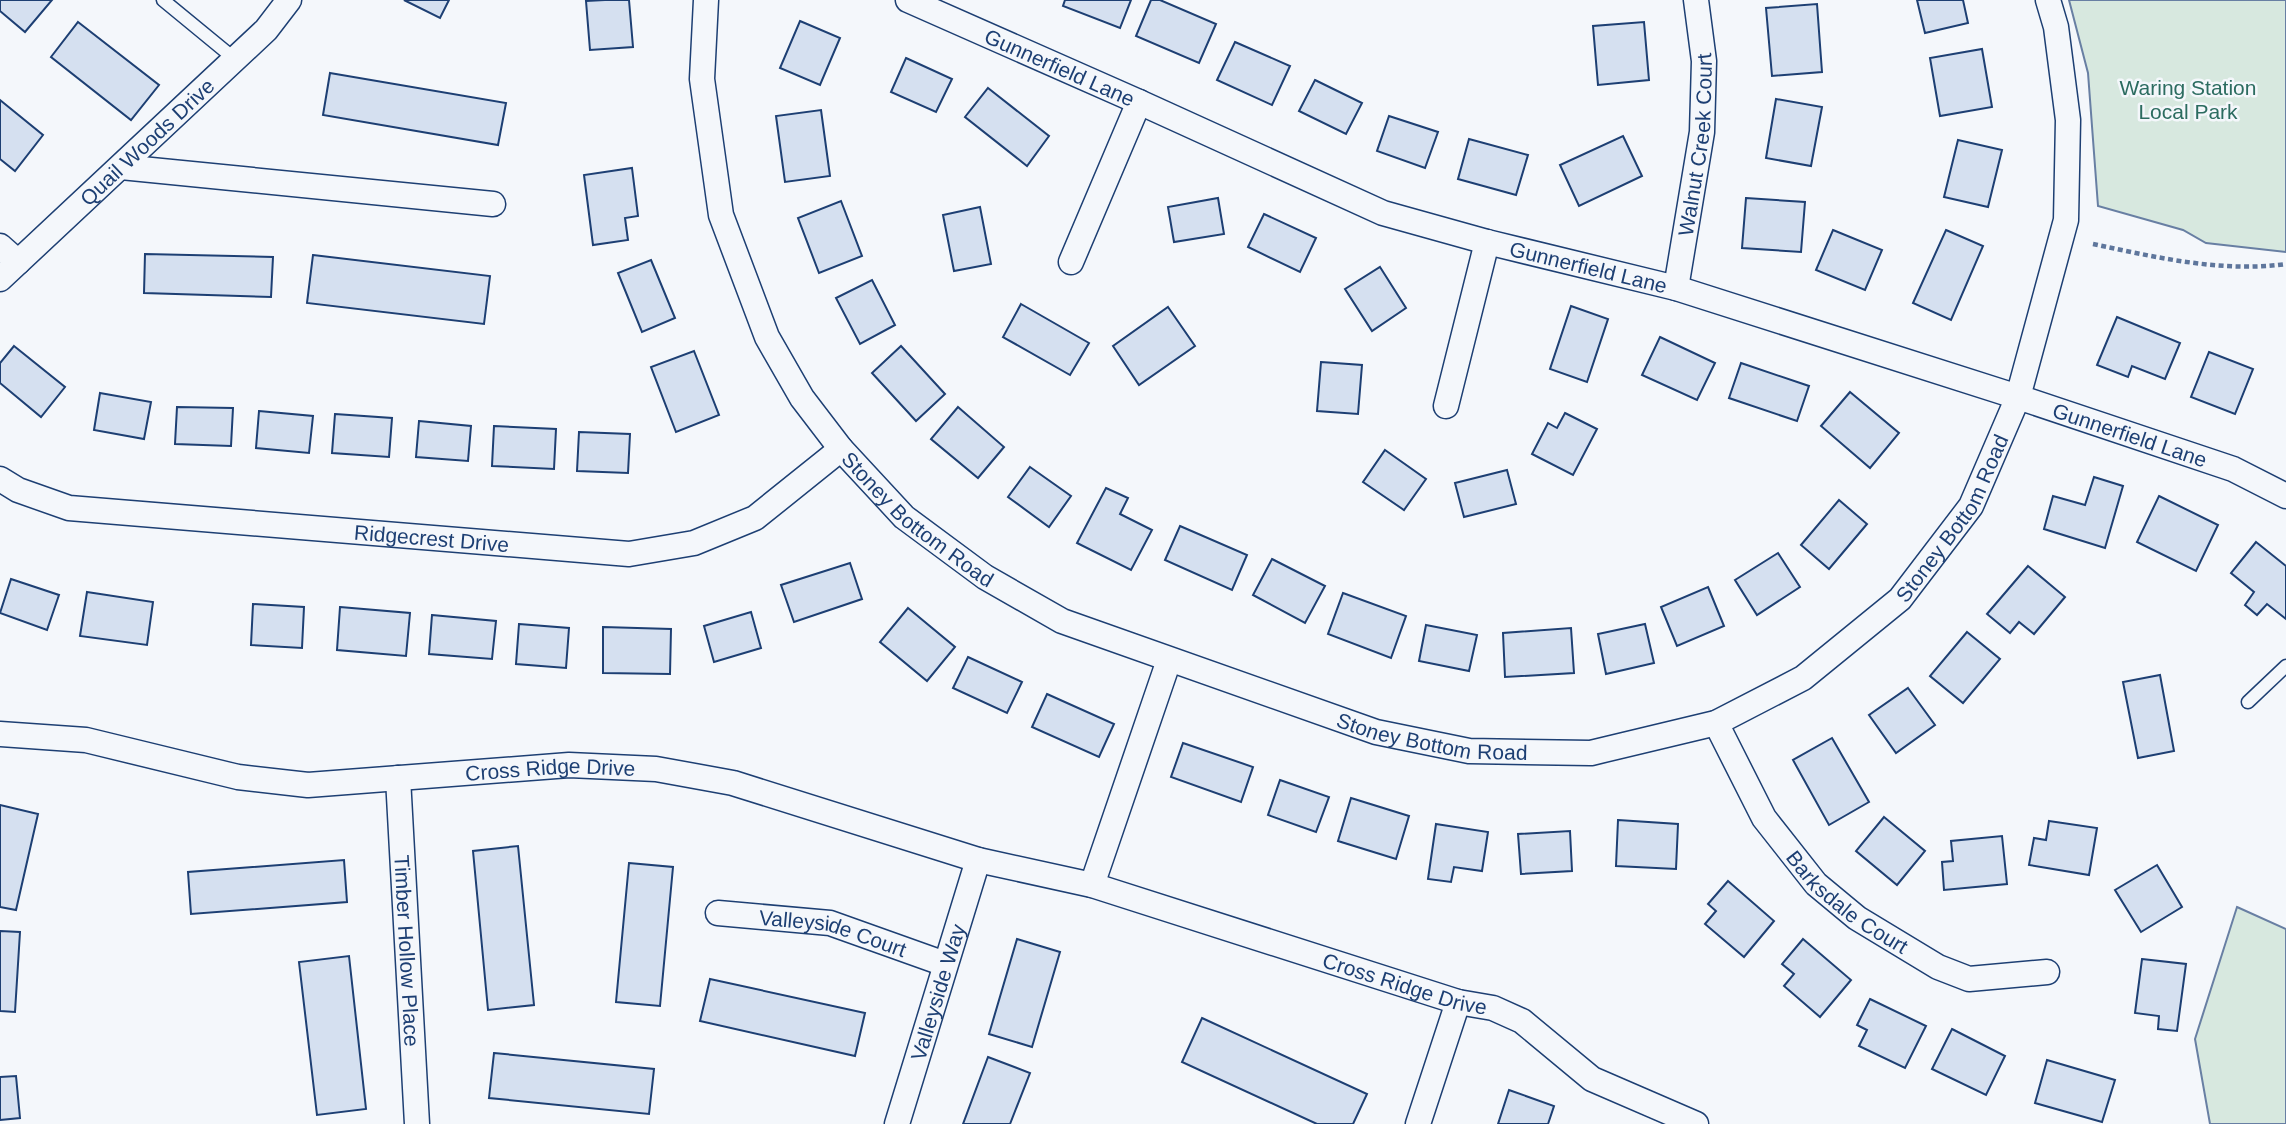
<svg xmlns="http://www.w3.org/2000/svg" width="2286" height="1124" viewBox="0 0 2286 1124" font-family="Helvetica,sans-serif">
  <rect width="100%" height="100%" fill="#f4f7fb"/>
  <!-- green -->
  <g fill="#d7e8df" stroke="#687fa3" stroke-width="2">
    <polygon points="2069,0 2286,0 2286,252 2206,243 2183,230 2098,206 2088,73"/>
    <polygon points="2237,907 2286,929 2286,1124 2210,1124 2195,1039"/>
  </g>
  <!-- building -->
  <g fill="#d5e0f0" stroke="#1d3f73" stroke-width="2">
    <polygon points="0,0 52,0 25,32 0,11"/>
    <polygon points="404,0 449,0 440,18"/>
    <polygon points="605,0 629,0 633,47 590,50 586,1"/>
    <polygon points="1065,0 1131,0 1120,28 1063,6"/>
    <polygon points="1151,0 1160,0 1216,24 1199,63 1136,36"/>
    <polygon points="1917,0 1963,0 1968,23 1925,33"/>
    <polygon points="1817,4 1822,72 1772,76 1766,8"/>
    <polygon points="800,21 840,38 820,85 780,68"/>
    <polygon points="78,22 159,85 131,120 51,57"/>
    <polygon points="1644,22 1649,80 1598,85 1593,26"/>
    <polygon points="1235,42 1290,66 1272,105 1217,80"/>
    <polygon points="1982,49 1992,107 1940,116 1930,58"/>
    <polygon points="906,58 952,79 936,112 891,92"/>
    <polygon points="330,73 506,103 498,145 323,115"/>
    <polygon points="1315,80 1362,103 1346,134 1299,111"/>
    <polygon points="988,88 1049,136 1027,166 965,117"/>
    <polygon points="1776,99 1822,107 1811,166 1766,158"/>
    <polygon points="0,100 43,135 15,171 0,159"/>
    <polygon points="821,110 830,176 785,182 776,116"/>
    <polygon points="1389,116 1438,132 1425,168 1377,151"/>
    <polygon points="1623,136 1642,176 1579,206 1560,165"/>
    <polygon points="1469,139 1528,155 1516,195 1458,179"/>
    <polygon points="1958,140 2002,150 1988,207 1944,197"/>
    <polygon points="632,168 638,216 625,218 628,240 593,245 584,175"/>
    <polygon points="1218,198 1224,234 1174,242 1168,207"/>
    <polygon points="1746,198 1805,202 1801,252 1742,248"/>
    <polygon points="841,201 862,256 819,273 798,218"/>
    <polygon points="980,207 991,264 954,271 943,215"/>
    <polygon points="1264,214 1316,238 1300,272 1248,247"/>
    <polygon points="1833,230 1882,250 1865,290 1816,270"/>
    <polygon points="1946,230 1983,246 1951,320 1913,303"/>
    <polygon points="145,254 273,257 271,297 144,293"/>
    <polygon points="313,255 490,276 484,324 307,303"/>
    <polygon points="651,260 675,318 642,332 618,273"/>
    <polygon points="1380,267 1406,308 1372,331 1345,289"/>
    <polygon points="872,280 895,325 860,344 836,298"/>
    <polygon points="1021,304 1089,343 1070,375 1003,337"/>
    <polygon points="1571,306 1608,319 1587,382 1550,369"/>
    <polygon points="1168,307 1195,346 1139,385 1113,346"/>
    <polygon points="2117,317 2180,343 2165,379 2132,366 2128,377 2097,365"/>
    <polygon points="1660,337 1715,363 1697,400 1642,375"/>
    <polygon points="14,346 65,387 41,417 0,383 0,363"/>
    <polygon points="901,346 945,394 916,421 872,373"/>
    <polygon points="694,351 719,415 676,432 651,367"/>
    <polygon points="2209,352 2253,369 2235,414 2191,397"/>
    <polygon points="1321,362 1362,365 1358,414 1317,411"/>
    <polygon points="1741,363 1809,386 1797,421 1729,398"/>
    <polygon points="1850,392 1899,433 1870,468 1821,426"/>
    <polygon points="100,393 151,402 144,439 94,430"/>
    <polygon points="177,407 233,408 231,446 175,444"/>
    <polygon points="958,407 1004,447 978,478 931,439"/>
    <polygon points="259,411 313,416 309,453 256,448"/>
    <polygon points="1565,413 1597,429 1573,475 1532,454 1548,423 1557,428"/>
    <polygon points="335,414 392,418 389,457 332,453"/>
    <polygon points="419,421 471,426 468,461 416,457"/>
    <polygon points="494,426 556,429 554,469 492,466"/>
    <polygon points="579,432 630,434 628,473 577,471"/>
    <polygon points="1385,450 1426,479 1404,510 1363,482"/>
    <polygon points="1030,467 1071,496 1049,527 1008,497"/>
    <polygon points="1507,470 1516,504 1464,517 1455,483"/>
    <polygon points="2094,477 2123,486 2105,548 2044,529 2053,496 2085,505"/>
    <polygon points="1106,488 1128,498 1120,514 1152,530 1131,570 1077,543"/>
    <polygon points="2159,496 2218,525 2196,571 2137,542"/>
    <polygon points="1839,500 1867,524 1829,569 1801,545"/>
    <polygon points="1180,526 1247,555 1232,590 1165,560"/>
    <polygon points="2256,542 2286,566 2286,619 2267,604 2257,615 2245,605 2254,592 2231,573"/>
    <polygon points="1778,553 1800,587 1757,615 1735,580"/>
    <polygon points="1272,559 1325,586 1305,623 1253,595"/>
    <polygon points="850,563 862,599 794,622 781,585"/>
    <polygon points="2028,566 2065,597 2034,634 2019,622 2010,633 1987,614"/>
    <polygon points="11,579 59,595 47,630 0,613"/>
    <polygon points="1708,587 1724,626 1677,646 1661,607"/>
    <polygon points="87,592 153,602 147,645 80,636"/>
    <polygon points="1343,593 1406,616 1391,658 1328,634"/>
    <polygon points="253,604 304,607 302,648 251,645"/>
    <polygon points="340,607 410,613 406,656 337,650"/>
    <polygon points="908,608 955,647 927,681 880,642"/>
    <polygon points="751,612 761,648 714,662 704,626"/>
    <polygon points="432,615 496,621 492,659 429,654"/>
    <polygon points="519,624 569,628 566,668 516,664"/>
    <polygon points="1645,624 1654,663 1606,674 1598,634"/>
    <polygon points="1426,625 1477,635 1469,671 1419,661"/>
    <polygon points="603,627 671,629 670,674 603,673"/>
    <polygon points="1571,628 1574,673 1505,677 1503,633"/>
    <polygon points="1967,632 2000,659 1963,703 1930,676"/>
    <polygon points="968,657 1022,682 1007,713 953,688"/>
    <polygon points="2160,675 2174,751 2138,758 2123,682"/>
    <polygon points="1908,688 1935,725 1896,753 1869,715"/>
    <polygon points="1047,694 1114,724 1099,757 1032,727"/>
    <polygon points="1832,738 1869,802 1829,825 1793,760"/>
    <polygon points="1183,743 1253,767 1241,802 1171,777"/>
    <polygon points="1280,780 1329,797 1316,832 1268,815"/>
    <polygon points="1351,798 1409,816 1396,859 1338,841"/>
    <polygon points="0,805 38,814 16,910 0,907"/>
    <polygon points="1884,817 1925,851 1897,885 1856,851"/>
    <polygon points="1618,820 1678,824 1676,869 1616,866"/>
    <polygon points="2049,821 2097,828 2089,875 2029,865 2034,838 2046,840"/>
    <polygon points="1436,824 1488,832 1482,871 1454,867 1451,882 1428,879"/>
    <polygon points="1570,831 1572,871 1521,874 1518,834"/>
    <polygon points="2002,836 2007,884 1944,890 1942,862 1953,861 1951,841"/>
    <polygon points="518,846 534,1005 488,1010 473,851"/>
    <polygon points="344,860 347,902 191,914 188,872"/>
    <polygon points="629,863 673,867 660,1006 616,1002"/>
    <polygon points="2157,865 2182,907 2141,932 2115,890"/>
    <polygon points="1728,881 1774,921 1744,957 1705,924 1716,911 1708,904"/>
    <polygon points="0,931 20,932 15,1012 0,1011"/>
    <polygon points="1017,939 1060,952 1032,1047 989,1034"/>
    <polygon points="1803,939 1851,980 1820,1017 1784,986 1794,974 1782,964"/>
    <polygon points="349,956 366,1109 317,1115 299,962"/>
    <polygon points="2142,959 2186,964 2177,1031 2158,1029 2159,1016 2135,1013"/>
    <polygon points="710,979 865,1013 855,1056 700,1021"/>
    <polygon points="1870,999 1926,1026 1905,1068 1859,1046 1867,1030 1857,1025"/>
    <polygon points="1202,1018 1367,1094 1353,1124 1317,1124 1182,1062"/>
    <polygon points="1952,1029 2005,1056 1986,1095 1932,1069"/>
    <polygon points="494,1053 654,1069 649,1114 489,1098"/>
    <polygon points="988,1057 1030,1073 1010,1124 963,1124"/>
    <polygon points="2047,1060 2115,1080 2102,1122 2035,1103"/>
    <polygon points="16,1076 20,1118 0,1120 0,1077"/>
    <polygon points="1509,1090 1554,1106 1548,1124 1498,1124"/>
  </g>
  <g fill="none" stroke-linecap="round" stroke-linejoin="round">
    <defs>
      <g id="service">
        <polyline points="163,0 236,60"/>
        <polyline points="2248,702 2286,666"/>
      </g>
      <g id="minor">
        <path id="s1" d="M706 0 702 79 721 215 767 337 802 398 841 449 904 517 985 577 1062 621 1376 732 1469 751 1591 753 1716 723 1803 678 1900 599 1971 506 2018 397 2066 220 2068 120 2056 27 2048 0"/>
        <path id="s2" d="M908 0 1139 102 1383 213 1487 242 1676 288 2018 397 2233 469 2286 496"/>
        <polyline points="121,167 493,204"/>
        <polyline points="0,246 18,262"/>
        <polyline points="1071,262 1139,102"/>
        <path id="s3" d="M0 279 266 30 289 0"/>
        <path id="s4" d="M1676 288 1702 132 1704 61 1696 0"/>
        <polyline points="1446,406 1487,242"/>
        <path id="s5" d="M0 479 18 490 69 508 629 554 694 543 755 518 841 449"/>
        <path id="s6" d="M1716 723 1764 818 1816 884 1857 918 1938 967 1969 979 2047 972"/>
        <path id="s7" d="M0 734 86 740 238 777 308 785 569 765 656 769 733 783 978 860 1092 885 1458 1002 1493 1008 1522 1021 1592 1079 1696 1124"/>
        <path id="s8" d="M398 778 417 1124"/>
        <polyline points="1092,885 1169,660"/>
        <path id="s9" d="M718 913 830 923 945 964"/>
        <path id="s10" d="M897 1124 978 860"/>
        <polyline points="1418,1124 1458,1002"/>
      </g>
    </defs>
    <!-- service casing -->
    <use href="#service" stroke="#1d3f73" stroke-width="15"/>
    <!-- minor casing -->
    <use href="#minor" stroke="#1d3f73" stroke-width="27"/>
    <!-- path -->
    <path stroke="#5e769c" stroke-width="4.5" stroke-dasharray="5 3.5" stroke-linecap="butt" d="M2093 244C2155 257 2222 273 2286 264"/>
    <!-- service -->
    <use href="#service" stroke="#f4f7fb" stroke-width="12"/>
    <!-- minor -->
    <use href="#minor" stroke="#f4f7fb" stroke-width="24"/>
  </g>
  <g text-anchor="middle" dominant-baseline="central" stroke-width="5" stroke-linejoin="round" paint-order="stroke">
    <!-- street labels -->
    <g font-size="21" fill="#1d3f73" stroke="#f4f7fb">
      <text stroke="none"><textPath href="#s2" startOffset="166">Gunnerfield Lane</textPath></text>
      <text stroke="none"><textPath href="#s3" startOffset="201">Quail Woods Drive</textPath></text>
      <text stroke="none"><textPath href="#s4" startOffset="145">Walnut Creek Court</textPath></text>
      <text stroke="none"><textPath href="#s2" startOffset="733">Gunnerfield Lane</textPath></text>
      <text stroke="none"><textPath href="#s2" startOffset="1300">Gunnerfield Lane</textPath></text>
      <text stroke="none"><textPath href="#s1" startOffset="1762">Stoney Bottom Road</textPath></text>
      <text stroke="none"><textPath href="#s1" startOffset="586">Stoney Bottom Road</textPath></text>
      <text stroke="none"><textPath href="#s5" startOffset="439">Ridgecrest Drive</textPath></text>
      <text stroke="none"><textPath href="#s1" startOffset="1153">Stoney Bottom Road</textPath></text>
      <text stroke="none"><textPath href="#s7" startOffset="556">Cross Ridge Drive</textPath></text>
      <text stroke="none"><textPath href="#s6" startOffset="226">Barksdale Court</textPath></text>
      <text stroke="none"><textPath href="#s9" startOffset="117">Valleyside Court</textPath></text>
      <text stroke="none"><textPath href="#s8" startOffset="173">Timber Hollow Place</textPath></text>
      <text stroke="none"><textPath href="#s7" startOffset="1442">Cross Ridge Drive</textPath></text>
      <text stroke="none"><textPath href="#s10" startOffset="138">Valleyside Way</textPath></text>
    </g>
    <!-- park labels -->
    <g font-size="21" fill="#2c6c60" stroke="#f4f7fb">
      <text x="2188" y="87">Waring Station<tspan x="2188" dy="24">Local Park</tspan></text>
    </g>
  </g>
</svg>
